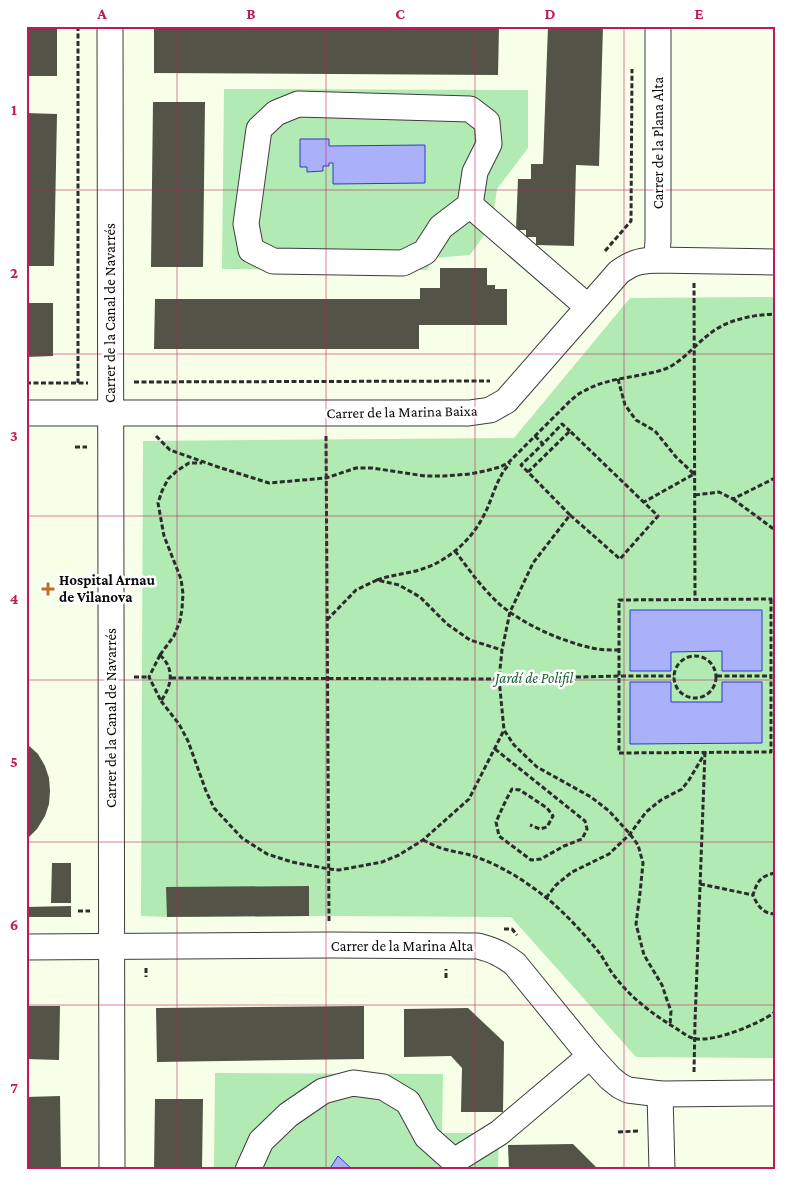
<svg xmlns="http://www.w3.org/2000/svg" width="801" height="1196" viewBox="0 0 801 1196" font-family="'Crimson Pro',serif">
  <rect width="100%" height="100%" fill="#f7ffe8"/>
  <!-- green -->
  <g fill="#b1eab2">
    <polygon points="224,89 528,90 528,148 497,189 492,224 470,255 434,258 427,270 222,269"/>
    <polygon points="775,297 775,1058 636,1057 511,917 329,916 167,917 141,916 143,441 514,438 630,298"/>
    <polygon points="215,1073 443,1074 442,1133 499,1133 498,1170 214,1170"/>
  </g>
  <!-- water -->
  <g fill="#abb1f8" stroke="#2f38d2">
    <polygon points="300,139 329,139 329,146 425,145 425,183 333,184 333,163 329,163 329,166 323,166 323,171 307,172 307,167 300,167"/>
    <polygon points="630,610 762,610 762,671 722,671 722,651 671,652 671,671 630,671"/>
    <polygon points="630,682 671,682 671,702 722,702 722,682 762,682 762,743 630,744"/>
    <polygon points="338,1156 353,1170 329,1170"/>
  </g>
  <!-- building -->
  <g fill="#535347">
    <rect x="26" y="26" width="31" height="50"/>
    <polygon points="154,26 499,26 498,75 154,73"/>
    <polygon points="548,26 603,26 599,166 576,165 574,246 536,245 536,237 526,237 526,230 516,230 518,179 531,179 531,164 543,164"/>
    <polygon points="153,102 205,102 203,267 151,267"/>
    <polygon points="26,113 57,114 54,266 26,266"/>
    <polygon points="440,268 487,268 487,285 495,285 495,289 507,289 507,325 419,325 419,349 154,349 155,299 420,299 420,288 440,288"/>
    <polygon points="26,303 53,303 53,356 26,357"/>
    <polygon points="26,743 38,754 45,766 49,778 50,791 49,804 45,816 37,829 26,840"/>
    <polygon points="52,863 71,863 71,903 51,903"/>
    <polygon points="309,886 309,916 167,917 166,887"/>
    <polygon points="71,906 71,917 26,917 26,907"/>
    <polygon points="26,1006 60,1006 59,1060 26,1059"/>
    <polygon points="364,1006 364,1059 157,1062 156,1008"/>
    <polygon points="468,1008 504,1042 503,1112 461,1112 462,1068 451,1056 404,1057 404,1009"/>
    <polygon points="60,1096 61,1170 26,1170 26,1097"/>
    <polygon points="155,1099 203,1099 202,1170 154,1170"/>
    <polygon points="573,1144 599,1170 509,1170 508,1145"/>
  </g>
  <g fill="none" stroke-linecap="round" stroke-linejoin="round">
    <defs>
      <g id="street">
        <polyline points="110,26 112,1170"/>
        <polygon points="298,104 470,109 487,122 489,144 475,172 470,205 441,227 425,252 403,263 273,261 251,250 246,224 259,129 276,113"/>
        <polyline points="470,205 588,307"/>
        <polyline points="654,260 657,253 658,241 658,26"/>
        <path d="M26 413H469L490 410 506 401 619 272C632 263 638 261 654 260L775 262"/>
        <path d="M26 947 330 945 478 946C493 950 502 954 515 964L590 1056 610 1078 620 1086 628 1090 660 1094 775 1093"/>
        <polyline points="660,1094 662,1170"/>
        <polyline points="454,1161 499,1133 590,1056"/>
        <polyline points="248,1170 261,1141 288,1115 323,1091 353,1083 383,1087 408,1102 427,1137 454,1161 455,1170"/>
      </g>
    </defs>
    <!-- street casing -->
    <use href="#street" stroke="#3d3d3d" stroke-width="27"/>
    <!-- path -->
    <g stroke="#2c2c2c" stroke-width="3" stroke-dasharray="5 2.5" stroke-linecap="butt">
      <polyline points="78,26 78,383"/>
      <polyline points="605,251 631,221 632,69"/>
      <polyline points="694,283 695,600"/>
      <polyline points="618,379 625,405 636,420 655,431 676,457 694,474 644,502"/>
      <polyline points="134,382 490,381"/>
      <polyline points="26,383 88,383"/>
      <path d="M156 436 170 450 218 467 269 483 326 478 356 468H372L425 476H444L470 474 485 471 500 467 508 463 571 400C575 397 579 393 584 391 608 377 638 378 665 369 682 362 693 347 707 336 725 320 751 315 775 314"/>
      <polyline points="326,436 329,922"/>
      <polyline points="535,436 543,444 562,424 570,431"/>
      <polyline points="75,447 87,447"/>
      <polyline points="528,472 521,465 543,444"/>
      <polyline points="695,495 719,492 733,499 775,478"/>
      <polyline points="733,499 775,530"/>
      <polyline points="570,515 528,472 570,431 658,516 620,559 570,515 533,563 510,612 502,650 499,679 504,730 514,745 537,767 591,797 609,811 630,834 638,845 643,863 640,893 636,924 644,955 662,985 667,1000 671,1011 670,1025"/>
      <path d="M455 551C467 567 479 584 494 599 517 622 560 641 592 648 601 650 610 650 619 650"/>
      <path d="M377 580C391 575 405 574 419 570 447 562 471 541 484 515 491 502 494 488 501 476 503 471 507 467 510 463"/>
      <polygon points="771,599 771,752 619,753 619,600"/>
      <polyline points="327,620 356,590 377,580 399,585 420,597 447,624 470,640 502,650"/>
      <polyline points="160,655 174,636 180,621 182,609 183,594 181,579 164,536 158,503 162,491 168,479 178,470 189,463 202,463"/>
      <path d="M160 655C175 669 172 685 161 701L149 677Z"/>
      <circle cx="695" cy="677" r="21"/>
      <polyline points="717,676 771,676"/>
      <polyline points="134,677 149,677"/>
      <polyline points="171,678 499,679 619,676 674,676"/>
      <polyline points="161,701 179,724 188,741 206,791 214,808 242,838 267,854 292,862 329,869 339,870 382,862 399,855 423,840 469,799 504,730"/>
      <polyline points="495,749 585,821 587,829 582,839 564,846 541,859 531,860 499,836 496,822 506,800 512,789 520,790 547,808 553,816 547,827 540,829 530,825"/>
      <path d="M423 840C431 844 439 848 448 850 455 852 463 853 470 855 499 864 526 881 549 900 568 916 586 936 601 955 606 963 610 971 616 978 632 999 654 1015 677 1029 682 1032 690 1039 697 1039 717 1041 759 1024 775 1012"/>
      <path d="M775 873C760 876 757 882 753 895 757 905 763 914 775 914"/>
      <polyline points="700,884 753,895"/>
      <polyline points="546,898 556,885 572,872 609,854 630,834 646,812 661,800 682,789 689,780 705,753"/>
      <polyline points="78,911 90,911"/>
      <polyline points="504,929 512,929 517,935"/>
      <polyline points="146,968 146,977"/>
      <polyline points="446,978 446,969"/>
      <polyline points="694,1072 695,1022 705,752"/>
      <polyline points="618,1132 638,1131"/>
    </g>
    <!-- street -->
    <use href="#street" stroke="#fff" stroke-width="25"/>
  </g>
  <!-- grid -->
  <path fill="none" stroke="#c2185b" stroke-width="1" stroke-opacity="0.55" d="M177 26V1170M326 26V1170M475 26V1170M624 26V1170M26 190H775M26 354H775M26 516H775M26 680H775M26 842H775M26 1005H775"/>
  <!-- markers -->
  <path fill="#bf6e1e" stroke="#fff" stroke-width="2" d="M45.5 581.5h5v5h5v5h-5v5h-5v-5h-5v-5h5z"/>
  <g text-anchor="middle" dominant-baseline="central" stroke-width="5" stroke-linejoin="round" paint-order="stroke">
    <!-- street labels -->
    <g font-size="15" fill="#0a0a0a" stroke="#fff">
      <text transform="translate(658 143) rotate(-90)">Carrer de la Plana Alta</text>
      <text transform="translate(110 313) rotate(-90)">Carrer de la Canal de Navarrés</text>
      <text transform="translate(402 412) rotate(-1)">Carrer de la Marina Baixa</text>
      <text transform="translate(111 718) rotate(-90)">Carrer de la Canal de Navarrés</text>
      <text x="402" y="946">Carrer de la Marina Alta</text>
    </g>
    <!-- poi labels -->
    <g font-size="15" font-weight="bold" fill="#0a0a0a" stroke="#fff" text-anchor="start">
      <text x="59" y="580">Hospital Arnau<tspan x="59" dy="17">de Vilanova</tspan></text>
    </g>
    <!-- park labels -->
    <g font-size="15" font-style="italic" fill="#196332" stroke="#fff">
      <text x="534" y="678">Jardí de Polifil</text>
    </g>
  </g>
  <!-- border -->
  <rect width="801" height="1196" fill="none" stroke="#ffffff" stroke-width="55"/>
  <rect x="28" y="28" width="746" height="1140" fill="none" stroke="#c2185b" stroke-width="2"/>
  <g font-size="16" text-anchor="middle" font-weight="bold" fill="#c2185b">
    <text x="102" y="19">A</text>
    <text x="251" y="19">B</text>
    <text x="400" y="19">C</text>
    <text x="550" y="19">D</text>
    <text x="699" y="19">E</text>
    <text x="14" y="115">1</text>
    <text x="14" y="278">2</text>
    <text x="14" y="441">3</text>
    <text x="14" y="604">4</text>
    <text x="14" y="767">5</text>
    <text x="14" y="930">6</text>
    <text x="14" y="1093">7</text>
  </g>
</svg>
